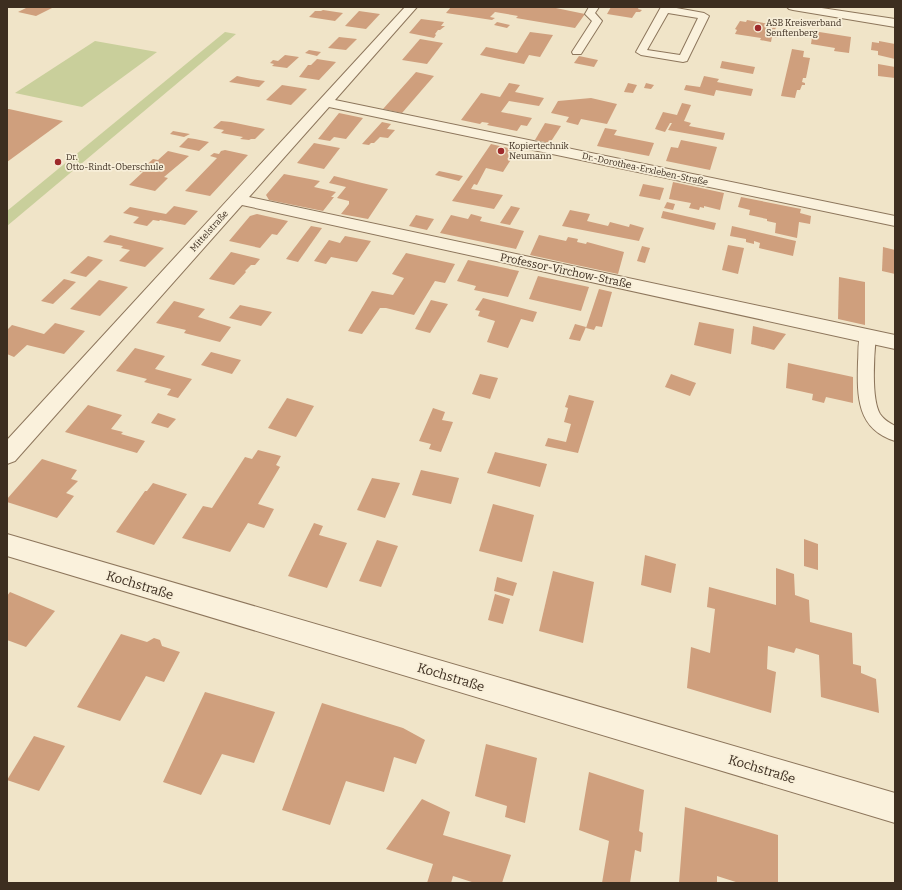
<svg xmlns="http://www.w3.org/2000/svg" width="902" height="890" viewBox="0 0 902 890" font-family="Bitter,serif">
  <rect width="100%" height="100%" fill="#f0e4c8"/>
  <!-- green -->
  <g fill="#c9cf9b">
    <polygon points="225,32 236,34 7,226 7,211"/>
    <polygon points="95,41 157,52 82,107 15,93"/>
  </g>
  <!-- building -->
  <g fill="#cf9f7d">
    <polygon points="28,7 54,7 36,16 18,12"/>
    <polygon points="451,7 551,7 585,14 575,28 516,18 518,16 495,12 490,17 495,18 492,20 446,13"/>
    <polygon points="611,7 639,7 638,9 642,10 640,12 636,12 632,18 607,14"/>
    <polygon points="323,10 343,13 335,21 309,17 315,11 321,11"/>
    <polygon points="359,11 380,14 366,29 345,26"/>
    <polygon points="421,19 444,22 441,26 445,26 440,30 438,30 435,34 436,35 434,38 409,33"/>
    <polygon points="747,20 775,25 776,27 775,30 779,31 777,38 772,37 771,42 760,40 761,38 735,34 737,30 735,29 740,21 746,22"/>
    <polygon points="497,22 510,25 507,28 494,25"/>
    <polygon points="813,31 851,37 849,53 834,51 835,48 811,44"/>
    <polygon points="530,32 553,35 540,57 529,55 524,64 480,55 486,47 517,53"/>
    <polygon points="339,37 357,39 346,50 328,48"/>
    <polygon points="420,39 443,43 427,64 402,60"/>
    <polygon points="879,41 895,44 895,59 878,55 878,51 871,50 872,42 879,43"/>
    <polygon points="792,49 804,51 803,57 810,58 806,78 803,78 802,82 805,83 805,85 802,85 800,90 797,90 795,98 781,96"/>
    <polygon points="309,50 321,52 317,56 305,53"/>
    <polygon points="285,55 299,57 287,68 272,66 274,64 270,63 273,60 278,61"/>
    <polygon points="579,56 598,60 594,67 574,63"/>
    <polygon points="317,59 336,62 319,80 299,77 308,65 311,65"/>
    <polygon points="722,61 755,67 753,74 720,68"/>
    <polygon points="878,64 895,67 895,78 878,76"/>
    <polygon points="416,72 434,76 402,113 383,109"/>
    <polygon points="237,76 251,79 265,81 259,87 229,82"/>
    <polygon points="704,76 719,79 717,82 753,89 751,96 716,90 714,96 684,90 686,85 700,87"/>
    <polygon points="509,83 520,85 515,92 544,98 539,106 509,101 501,112 532,118 527,126 521,125 517,131 487,125 489,123 482,122 480,124 461,120 481,93 500,97"/>
    <polygon points="628,83 637,85 633,93 624,92"/>
    <polygon points="646,83 654,85 651,89 644,88"/>
    <polygon points="282,85 307,89 291,105 266,100"/>
    <polygon points="591,98 617,104 607,124 581,119 578,125 566,122 569,117 551,113 558,101"/>
    <polygon points="682,103 691,105 684,121 691,123 689,126 725,133 723,140 668,130 672,123 670,123 665,132 655,129 663,112 677,115"/>
    <polygon points="7,109 9,109 63,121 7,162"/>
    <polygon points="339,113 363,118 346,139 334,137 330,141 318,139"/>
    <polygon points="221,121 231,122 265,129 255,139 251,139 249,140 240,139 243,137 221,133 224,130 213,128"/>
    <polygon points="382,122 391,124 387,129 395,130 388,138 380,137 374,143 371,143 369,145 362,144"/>
    <polygon points="545,123 561,126 550,143 535,140"/>
    <polygon points="605,128 617,130 614,135 654,143 649,156 597,146"/>
    <polygon points="173,131 190,134 184,137 170,134"/>
    <polygon points="188,138 195,139 209,142 199,151 179,147"/>
    <polygon points="681,140 717,147 710,170 666,161 671,147 678,148"/>
    <polygon points="314,143 340,148 324,169 297,163"/>
    <polygon points="491,144 517,150 503,172 486,168 477,185 474,184 471,189 503,195 494,209 452,201"/>
    <polygon points="225,150 248,155 210,196 185,191 217,158 210,156 214,153 219,154 221,151"/>
    <polygon points="168,151 189,156 164,177 168,178 155,191 129,185 143,172 139,172 153,159 158,160"/>
    <polygon points="439,171 463,176 459,181 435,175"/>
    <polygon points="284,174 320,181 314,187 336,192 331,197 334,197 323,211 269,200 266,195"/>
    <polygon points="334,176 362,183 388,189 368,219 341,214 349,204 349,201 337,198 346,187 329,183"/>
    <polygon points="673,182 724,193 720,210 704,206 704,208 700,207 699,210 689,208 691,203 669,199"/>
    <polygon points="643,184 664,188 660,200 639,196"/>
    <polygon points="741,197 801,209 800,213 811,216 810,224 799,222 797,238 775,233 776,223 767,221 767,219 749,215 750,210 738,207"/>
    <polygon points="667,202 675,204 673,210 664,208"/>
    <polygon points="174,206 198,211 185,225 160,220 159,221 153,220 147,226 133,223 139,217 123,213 130,207 166,214"/>
    <polygon points="511,206 520,208 510,225 500,223"/>
    <polygon points="570,210 590,214 587,221 608,226 610,222 629,227 630,224 644,228 639,241 562,226"/>
    <polygon points="663,211 716,223 714,230 661,218"/>
    <polygon points="257,214 288,221 277,235 272,234 260,248 229,241 250,216"/>
    <polygon points="471,214 482,217 480,221 524,231 516,249 440,233 451,215 468,219"/>
    <polygon points="416,215 434,219 427,230 409,226"/>
    <polygon points="311,226 322,228 298,262 286,259"/>
    <polygon points="732,226 796,241 793,256 759,248 760,243 754,241 754,244 746,242 746,239 730,236"/>
    <polygon points="110,235 164,248 145,267 119,261 130,250 121,248 123,246 103,242"/>
    <polygon points="539,235 566,241 568,237 578,239 577,242 586,244 587,242 624,252 618,274 530,255"/>
    <polygon points="345,236 371,241 357,262 331,257 326,264 314,261 329,240 340,243"/>
    <polygon points="728,245 744,248 738,274 722,270"/>
    <polygon points="642,246 650,248 645,263 637,261"/>
    <polygon points="883,247 895,250 895,274 882,271"/>
    <polygon points="231,252 260,259 255,265 251,265 245,271 246,272 234,285 209,279"/>
    <polygon points="406,253 455,264 445,283 435,281 414,315 386,308 380,308 362,334 348,331 372,291 393,295 404,278 392,274"/>
    <polygon points="88,256 103,260 86,277 70,273"/>
    <polygon points="468,260 519,271 508,297 474,290 476,286 457,281"/>
    <polygon points="538,276 589,287 581,311 529,299"/>
    <polygon points="839,277 865,282 865,325 838,319"/>
    <polygon points="64,279 76,282 53,304 41,301"/>
    <polygon points="99,280 128,287 100,316 70,309"/>
    <polygon points="599,289 612,292 602,327 596,326 594,330 586,328"/>
    <polygon points="483,298 537,312 533,322 521,319 508,348 487,342 495,321 478,316 480,311 475,310"/>
    <polygon points="431,300 448,304 430,333 415,329"/>
    <polygon points="174,301 205,309 198,317 231,327 220,342 184,333 186,330 156,323"/>
    <polygon points="240,305 272,312 261,326 229,318"/>
    <polygon points="699,322 734,329 731,354 694,345"/>
    <polygon points="55,323 85,331 64,354 27,345 14,357 7,354 7,330 12,325 44,334"/>
    <polygon points="575,324 586,327 580,341 569,339"/>
    <polygon points="753,326 786,334 774,350 751,344"/>
    <polygon points="135,348 165,356 155,369 192,379 178,398 167,395 171,389 144,382 147,379 116,371"/>
    <polygon points="211,352 241,360 232,374 201,365"/>
    <polygon points="788,363 853,377 853,403 826,397 824,403 812,400 813,394 786,388"/>
    <polygon points="480,374 498,378 490,399 472,394"/>
    <polygon points="671,374 696,383 690,396 665,387"/>
    <polygon points="569,395 594,401 578,453 545,446 548,438 566,442 571,424 564,422 568,408 565,407"/>
    <polygon points="287,398 314,406 296,437 268,428"/>
    <polygon points="88,405 122,415 111,429 123,432 121,434 145,441 137,453 65,432"/>
    <polygon points="433,408 445,412 442,420 453,422 441,452 429,449 431,444 419,441"/>
    <polygon points="158,413 176,419 168,428 151,423"/>
    <polygon points="258,450 281,456 276,465 280,467 258,504 274,509 264,528 248,523 230,552 182,538 203,506 212,508 245,457 252,459"/>
    <polygon points="495,452 547,464 540,487 487,473"/>
    <polygon points="42,459 77,470 71,479 78,481 66,493 74,496 57,518 7,502 7,499"/>
    <polygon points="421,470 459,478 451,504 412,495"/>
    <polygon points="372,478 400,483 385,518 357,510"/>
    <polygon points="153,483 187,494 154,545 116,532 145,491 147,491"/>
    <polygon points="493,504 534,515 522,562 479,551"/>
    <polygon points="314,523 323,526 319,535 347,543 327,588 288,576"/>
    <polygon points="804,539 818,544 818,570 804,566"/>
    <polygon points="377,540 398,546 381,587 359,581"/>
    <polygon points="645,555 676,564 671,593 641,585"/>
    <polygon points="776,568 794,574 795,595 809,600 810,622 852,633 853,664 861,666 861,673 876,679 879,713 821,697 819,655 796,648 794,653 768,646 767,669 776,672 771,713 687,688 691,647 710,653 715,609 707,607 709,587 776,605"/>
    <polygon points="553,571 594,582 583,643 539,631"/>
    <polygon points="497,577 517,583 513,596 494,591"/>
    <polygon points="10,592 55,611 26,647 7,640 7,596"/>
    <polygon points="495,594 510,599 503,624 488,620"/>
    <polygon points="121,634 147,642 154,638 160,640 162,646 180,652 164,682 146,676 120,721 77,707"/>
    <polygon points="205,692 275,712 254,763 222,754 201,795 163,782"/>
    <polygon points="322,703 403,728 425,740 416,764 394,757 384,792 346,781 330,825 282,810"/>
    <polygon points="34,736 65,746 39,791 7,780"/>
    <polygon points="486,744 537,758 525,823 505,817 507,806 475,796"/>
    <polygon points="589,772 644,790 639,831 643,833 641,852 635,850 630,883 602,883 609,841 579,830"/>
    <polygon points="422,799 450,812 443,835 511,855 502,883 475,883 453,876 451,883 427,883 433,864 386,849"/>
    <polygon points="685,807 778,835 778,883 739,883 717,876 717,883 679,883"/>
  </g>
  <g fill="none" stroke-linecap="round" stroke-linejoin="round">
    <defs>
      <g id="service">
        <polygon points="589,7 599,7 595,13 602,21 581,54 573,54 572,52 592,21 585,14"/>
        <path d="M661 7H671L704 13 709 16 687 61 683 62 641 55 636 52ZM668 13 698 18 680 55 647 50Z"/>
        <path d="M868 330 874 332 876 336C874 354 871 399 880 414 884 420 890 423 895 426V441C857 429 857 397 858 362 859 353 857 340 862 332Z"/>
      </g>
      <g id="minor">
        <polygon points="405,7 417,7 335,100 895,216 895,226 329,107 249,197 895,335 895,349 242,205 15,461 7,464 7,440"/>
        <polygon points="7,534 895,793 895,823 7,556"/>
      </g>
      <polygon id="tertiary" points="787,7 815,7 895,19 895,27 793,10 789,9"/>
    </defs>
    <!-- service casing -->
    <use href="#service" stroke="#8d765c" stroke-width="2"/>
    <!-- minor casing -->
    <use href="#minor" stroke="#8d765c" stroke-width="2"/>
    <!-- tertiary casing -->
    <use href="#tertiary" stroke="#8d765c" stroke-width="2"/>
    <!-- service -->
    <use href="#service" fill="#faf1dc" fill-rule="evenodd"/>
    <!-- minor -->
    <use href="#minor" fill="#faf1dc" fill-rule="evenodd"/>
    <!-- tertiary -->
    <use href="#tertiary" fill="#faf1dc" fill-rule="evenodd"/>
  </g>
  <!-- markers -->
  <g fill="#9e2a2b" stroke="#f7eed8" stroke-width="1.5">
    <circle cx="758" cy="28" r="4"/>
    <circle cx="501" cy="151" r="4"/>
    <circle cx="58" cy="162" r="4"/>
  </g>
  <g text-anchor="middle" dominant-baseline="central" stroke-width="3.5" stroke-linejoin="round" paint-order="stroke">
    <!-- far-poi labels -->
    <g font-size="9" fill="#3d2e20" stroke="#f7eed8" text-anchor="start">
      <text x="766" y="23">ASB Kreisverband<tspan x="766" dy="10">Senftenberg</tspan></text>
      <text x="509" y="146">Kopiertechnik<tspan x="509" dy="10">Neumann</tspan></text>
      <text x="66" y="157">Dr.<tspan x="66" dy="10">Otto-Rindt-Oberschule</tspan></text>
    </g>
    <!-- far-street labels -->
    <g font-size="9" fill="#3d2e20" stroke="#f7eed8">
      <text transform="translate(645 169) rotate(12)">Dr.-Dorothea-Erxleben-Straße</text>
      <text transform="translate(209 231) rotate(-48)">Mittelstraße</text>
    </g>
    <!-- street labels -->
    <g font-size="11" fill="#3d2e20" stroke="#f7eed8">
      <text transform="translate(566 271) rotate(12)">Professor-Virchow-Straße</text>
    </g>
    <!-- near-street labels -->
    <g font-size="13" fill="#3d2e20" stroke="#f7eed8">
      <text transform="translate(140 585) rotate(17)">Kochstraße</text>
      <text transform="translate(451 677) rotate(17)">Kochstraße</text>
      <text transform="translate(762 769) rotate(17)">Kochstraße</text>
    </g>
  </g>
  <!-- border -->
  <rect width="902" height="890" fill="none" stroke="#3d2e20" stroke-width="16"/>
</svg>
